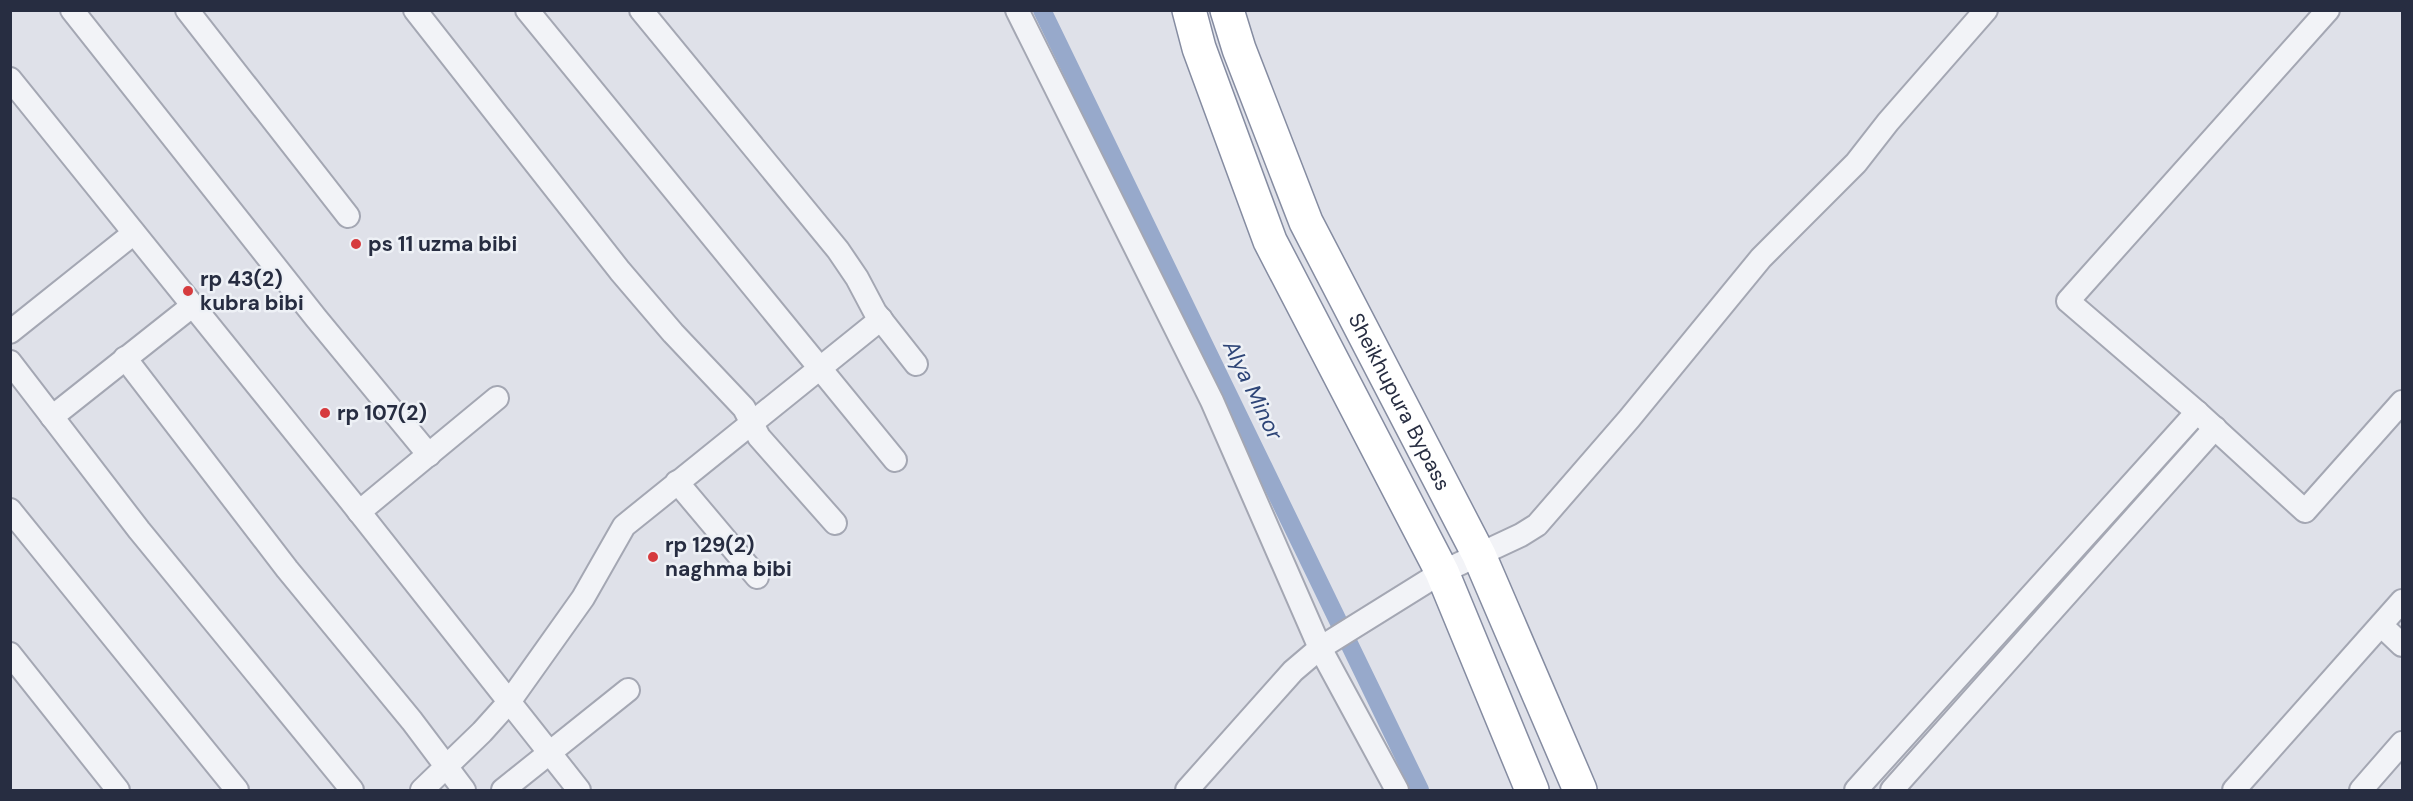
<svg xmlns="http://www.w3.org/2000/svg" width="2413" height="801" viewBox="0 0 2413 801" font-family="'DM Sans',sans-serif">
  <rect width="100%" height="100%" fill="#dfe1e9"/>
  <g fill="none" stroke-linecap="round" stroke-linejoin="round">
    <!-- canal -->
    <polyline stroke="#97a9cb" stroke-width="18" points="1042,10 1420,790"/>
    <defs>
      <g id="minor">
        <polyline points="72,10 316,318 429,455"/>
        <polyline points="187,10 348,216"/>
        <polyline points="415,10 620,271 673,333 744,408 759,437 835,523"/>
        <polyline points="527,10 895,460"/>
        <polyline points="641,10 838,250 857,278 875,312 916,364"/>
        <polyline points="1017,10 1212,401 1320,648 1397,790"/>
        <polyline points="2328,10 2068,301 2197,412 2305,511 2402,402"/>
        <polyline points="10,79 353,504 579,790"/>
        <polyline points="10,332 134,233"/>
        <polyline points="125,358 287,569 412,721 464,790"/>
        <polyline points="10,362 139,530 352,790"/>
        <polyline points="52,417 192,306"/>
        <polyline points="677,482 757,577"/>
        <polyline points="10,510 237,790"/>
        <polyline points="359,512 497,398"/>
        <polyline points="2381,625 2402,645"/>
        <polyline points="10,654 118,790"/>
        <polyline points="422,790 482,732 509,702 583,598 624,526 881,319"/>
        <polyline points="503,790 628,690"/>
        <polyline points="1187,790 1293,671 1320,648 1442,572 1521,535 1537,525 1629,419 1761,258 1856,163 1888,122 1986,10"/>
        <polyline points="1856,790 2197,412"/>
        <polyline points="1892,790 2215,428"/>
        <polyline points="2234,790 2402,601"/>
        <polyline points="2361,790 2402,743"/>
      </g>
      <g id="highway">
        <polyline points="1189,10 1199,48 1270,241 1442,572 1532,790"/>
        <path id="s1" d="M1227 10 1239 49 1306 222 1479 555 1580 790"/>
      </g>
    </defs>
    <!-- minor casing -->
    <use href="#minor" stroke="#a4a7b3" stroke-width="26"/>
    <!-- highway casing -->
    <use href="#highway" stroke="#858ca1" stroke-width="36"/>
    <!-- minor -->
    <use href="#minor" stroke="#f2f3f7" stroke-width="22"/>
    <!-- highway -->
    <use href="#highway" stroke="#fff" stroke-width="33"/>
  </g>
  <!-- markers -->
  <g fill="#d63b3e" stroke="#eef1f6" stroke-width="2">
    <circle cx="356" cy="244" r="6"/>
    <circle cx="188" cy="291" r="6"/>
    <circle cx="325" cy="413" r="6"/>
    <circle cx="653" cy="557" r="6"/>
  </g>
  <g text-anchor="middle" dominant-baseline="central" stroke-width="5" stroke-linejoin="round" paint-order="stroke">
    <!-- poi labels -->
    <g font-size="21" font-weight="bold" fill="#272d41" stroke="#eef1f6" text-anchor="start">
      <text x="368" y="244">ps 11 uzma bibi</text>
      <text x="200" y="279">rp 43(2)<tspan x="200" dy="24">kubra bibi</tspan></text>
      <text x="337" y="413">rp 107(2)</text>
      <text x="665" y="545">rp 129(2)<tspan x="665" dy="24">naghma bibi</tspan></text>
    </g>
    <!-- street labels -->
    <g font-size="21" fill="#272d41" stroke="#eef1f6">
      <text stroke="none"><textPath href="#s1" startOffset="429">Sheikhupura Bypass</textPath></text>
    </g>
    <!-- water labels -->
    <g font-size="22" font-style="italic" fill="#2e4577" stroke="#eef1f6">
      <text transform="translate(1253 390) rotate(64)">Alya Minor</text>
    </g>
  </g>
  <!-- border -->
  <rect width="2413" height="801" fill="none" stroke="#272d41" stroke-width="24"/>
</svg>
